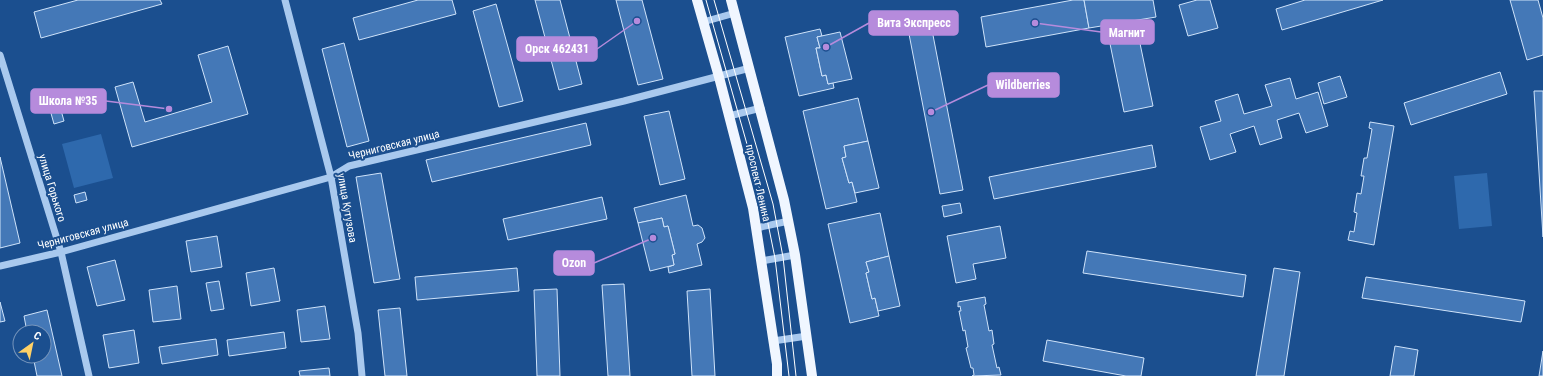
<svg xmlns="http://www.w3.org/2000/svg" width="1543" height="376" viewBox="0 0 1543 376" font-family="'Roboto Condensed',sans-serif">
  <rect width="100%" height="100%" fill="#1b4f8f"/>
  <!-- garden -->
  <g fill="#2e69ad">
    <polygon points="101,134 113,178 74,188 62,144"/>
    <polygon points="1487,173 1492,226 1459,229 1454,176"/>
  </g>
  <!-- building -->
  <g fill="#4478b7" stroke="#cfe3fa">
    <polygon points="78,0 160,0 162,4 41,38 34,12"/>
    <polygon points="418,0 452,0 456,14 359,40 353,18"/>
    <polygon points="535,0 560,0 582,84 559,90"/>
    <polygon points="616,0 642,0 663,79 638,85"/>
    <polygon points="1073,0 1084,0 1089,28 986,47 981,17"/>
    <polygon points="1084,0 1153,0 1156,17 1089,28"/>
    <polygon points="1197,0 1210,0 1218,28 1188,36 1179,5"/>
    <polygon points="1305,0 1383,0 1282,30 1276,9"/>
    <polygon points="1510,0 1538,0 1543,18 1543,55 1527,60"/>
    <polygon points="496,4 523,101 499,107 473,11"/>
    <polygon points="820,29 822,36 817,37 820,48 816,48 822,76 826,75 828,84 833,83 834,88 799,96 785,37"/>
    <polygon points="1137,29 1153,106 1124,112 1108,34"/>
    <polygon points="932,30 963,190 940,194 909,34"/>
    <polygon points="840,32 852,79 828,84 826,75 822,76 816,48 820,48 817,37"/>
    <polygon points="344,43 369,141 347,147 322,49"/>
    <polygon points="228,46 248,114 132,147 115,87 133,82 145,122 212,102 198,55"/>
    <polygon points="1500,72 1507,94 1411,125 1404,103"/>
    <polygon points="1340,76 1347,97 1324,104 1318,83"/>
    <polygon points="1290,78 1296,99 1318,92 1328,126 1306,133 1299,113 1277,120 1282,138 1260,145 1254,126 1230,134 1236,152 1210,160 1200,127 1221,121 1215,101 1238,94 1244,114 1272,106 1265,85"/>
    <polygon points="1534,91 1543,91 1543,237"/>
    <polygon points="57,96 64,121 54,124 47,99"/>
    <polygon points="858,98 868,141 844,146 846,157 842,158 849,183 852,182 857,202 826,209 803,111"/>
    <polygon points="669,111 685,179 660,185 644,116"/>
    <polygon points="1370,122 1394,126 1374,245 1348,240 1350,231 1354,232 1357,213 1354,212 1357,193 1361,194 1364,176 1361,176 1364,158 1367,158 1372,129 1369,128"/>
    <polygon points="586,123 591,145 432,182 426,160"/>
    <polygon points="868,141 879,188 855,193 852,182 849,183 842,158 846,157 844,146"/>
    <polygon points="1152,145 1156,167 994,199 989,177"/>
    <polygon points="0,157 20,243 0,248"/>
    <polygon points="381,173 400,279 374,283 356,177"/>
    <polygon points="85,192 87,200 76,203 74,195"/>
    <polygon points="686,195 693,226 698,225 702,228 705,238 702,242 697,244 702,265 669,273 668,267 674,265 672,255 675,254 668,226 664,227 662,218 638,223 634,208"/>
    <polygon points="602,197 607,219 508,240 503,219"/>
    <polygon points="960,203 962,213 944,217 942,206"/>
    <polygon points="880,213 889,256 866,262 869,272 866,273 872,299 875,298 879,316 850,323 828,224"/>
    <polygon points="662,218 664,227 668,226 675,254 672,255 674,265 650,271 638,223"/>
    <polygon points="1000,226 1006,258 973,264 976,279 956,283 947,236"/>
    <polygon points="217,236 222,267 191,272 186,241"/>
    <polygon points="1087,251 1246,275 1243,297 1083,273"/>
    <polygon points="889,256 900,306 878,311 875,298 872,299 866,273 869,272 866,262"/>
    <polygon points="115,260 125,300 97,306 87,267"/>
    <polygon points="274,268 280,301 251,306 246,273"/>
    <polygon points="517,268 519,291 417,300 415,277"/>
    <polygon points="1274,268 1300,272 1284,376 1256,376"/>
    <polygon points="1366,277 1525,301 1521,322 1362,298"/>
    <polygon points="219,281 224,309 211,311 206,283"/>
    <polygon points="624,284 630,376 608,376 602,285"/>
    <polygon points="177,286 181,319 153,322 149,290"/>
    <polygon points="557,289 560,376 537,376 534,290"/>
    <polygon points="710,289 715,376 692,376 687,291"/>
    <polygon points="985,297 986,304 984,305 989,331 992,330 994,344 992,345 997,368 999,367 1001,375 972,376 974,375 973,368 971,368 966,348 968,347 965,330 963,331 959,311 961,311 960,306 958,307 958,302"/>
    <polygon points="0,302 5,321 0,322"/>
    <polygon points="325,306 330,339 301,342 297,310"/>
    <polygon points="400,308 407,376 385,376 378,310"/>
    <polygon points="47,310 62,376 37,376 33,356 44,356 44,332 27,332 24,316"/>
    <polygon points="134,330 139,363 109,368 103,335"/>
    <polygon points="284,332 286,348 229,356 227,340"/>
    <polygon points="216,339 218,355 162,364 159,347"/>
    <polygon points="1047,340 1144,358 1141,376 1126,376 1043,361"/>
    <polygon points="1395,346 1418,350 1414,376 1390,376"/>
    <polygon points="1543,351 1543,376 1539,376"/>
    <polygon points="329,368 330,376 300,376 299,371"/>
  </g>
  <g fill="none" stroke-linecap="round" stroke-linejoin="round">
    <!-- minor -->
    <g stroke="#a9c9ee" stroke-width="7">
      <polyline points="285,0 331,177 358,333 362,376"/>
      <polyline points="703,22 735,13"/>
      <polyline points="0,55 61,252 89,376"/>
      <polyline points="729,116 761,108"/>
      <polyline points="756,228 789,221"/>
      <polyline points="761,261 795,255"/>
      <polyline points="0,266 61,252 331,177 349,166 624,101 750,68"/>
      <polyline points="773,341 807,336"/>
    </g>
    <!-- major -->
    <g stroke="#f0f6ff" stroke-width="10">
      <polyline points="697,0 719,77 753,208 777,364 777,376"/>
      <polyline points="731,0 784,200 795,255 812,376"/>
    </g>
    <!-- tram -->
    <g stroke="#fff" stroke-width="1">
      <polyline points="706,0 764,204 775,258 789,376"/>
      <polyline points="714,0 773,204 783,257 796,376"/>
    </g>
  </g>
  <g text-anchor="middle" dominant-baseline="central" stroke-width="4" stroke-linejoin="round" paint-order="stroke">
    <!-- street labels -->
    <g font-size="11" fill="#fff" stroke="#1b4f8f">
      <text transform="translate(394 145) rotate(-14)">Черниговская улица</text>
      <text transform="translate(758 183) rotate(77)">проспект Ленина</text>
      <text transform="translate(52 188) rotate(73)">улица Горького</text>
      <text transform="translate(347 208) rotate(80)">улица Кутузова</text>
      <text transform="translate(83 234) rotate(-15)">Черниговская улица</text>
    </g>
  </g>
  <!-- callouts -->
  <path fill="none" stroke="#b68bdc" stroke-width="1.5" d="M826 47L869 23M1035 23L1101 32M637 21L597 49M931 112L988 85M169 109L106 101M653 238L594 263"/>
  <g fill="#b68bdc" stroke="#1b4f8f" stroke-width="1.5">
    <circle cx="826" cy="47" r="4"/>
    <circle cx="1035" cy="23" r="4"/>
    <circle cx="637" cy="21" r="4"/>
    <circle cx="931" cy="112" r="4"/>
    <circle cx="169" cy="109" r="4"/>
    <circle cx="653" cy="238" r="4"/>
  </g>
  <g fill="#b68bdc" stroke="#b68bdc" stroke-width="1.5">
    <rect x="869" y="11" width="89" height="24" rx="4"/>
    <rect x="1101" y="20" width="53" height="24" rx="4"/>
    <rect x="517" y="37" width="80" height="24" rx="4"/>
    <rect x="988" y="73" width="71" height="24" rx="4"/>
    <rect x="31" y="89" width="75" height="24" rx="4"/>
    <rect x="554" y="251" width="40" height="24" rx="4"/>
  </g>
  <g font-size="12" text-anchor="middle" font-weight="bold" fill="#fff">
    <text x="914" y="27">Вита Экспресс</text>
    <text x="1127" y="37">Магнит</text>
    <text x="557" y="53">Орск 462431</text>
    <text x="1023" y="89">Wildberries</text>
    <text x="68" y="105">Школа №35</text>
    <text x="574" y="267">Ozon</text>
  </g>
  <!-- north arrow -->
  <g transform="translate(32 344) rotate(33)"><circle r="19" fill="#1b4f8f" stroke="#7695bc"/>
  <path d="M0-3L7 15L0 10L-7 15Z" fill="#ffd166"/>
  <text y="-6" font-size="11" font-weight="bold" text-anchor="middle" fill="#ffffff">С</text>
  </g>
</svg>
